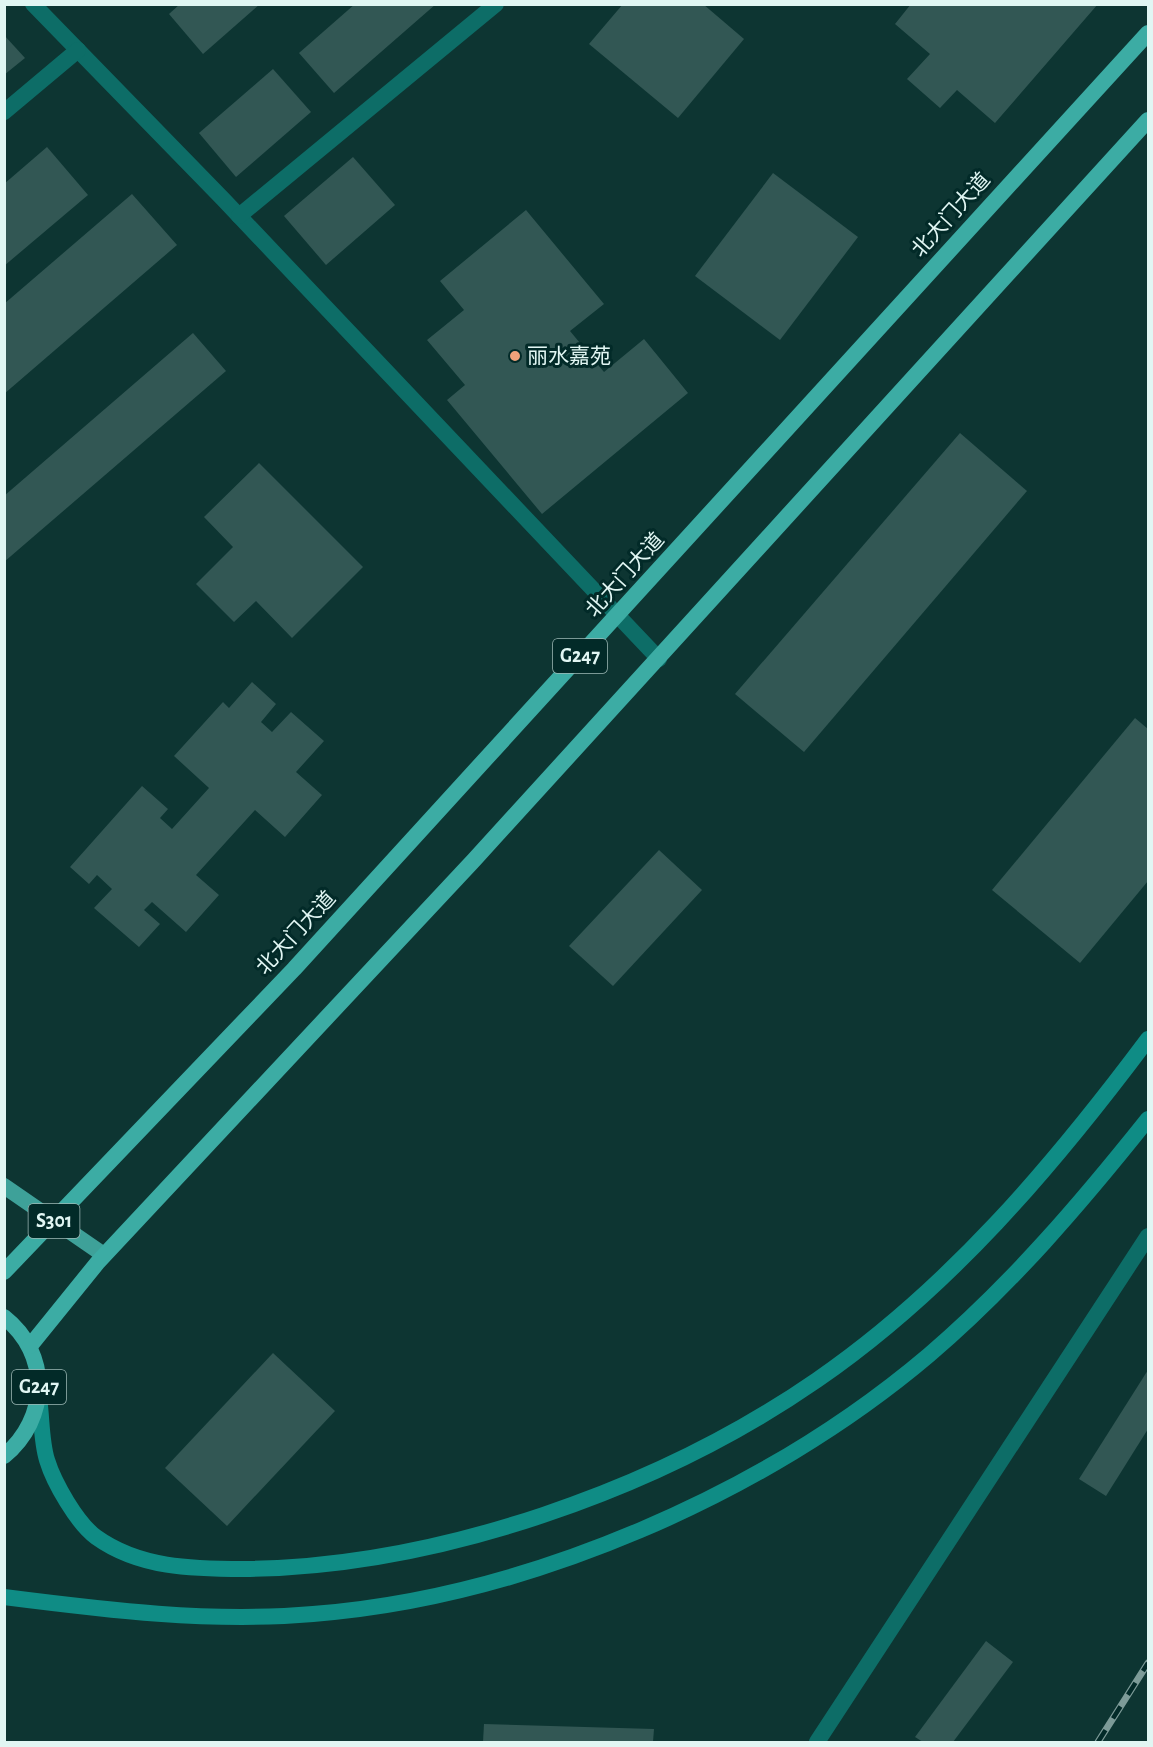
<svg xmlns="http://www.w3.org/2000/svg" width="1153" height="1747" viewBox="0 0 1153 1747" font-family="'Alegreya Sans','Noto Sans SC',sans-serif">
  <rect width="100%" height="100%" fill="#0d3532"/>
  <!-- building -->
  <g fill="#325754">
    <polygon points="180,4 260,4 203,54 169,14"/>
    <polygon points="355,4 436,4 334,93 299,53"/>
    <polygon points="623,4 703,4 744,39 678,118 589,44"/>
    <polygon points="911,4 1098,4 995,123 957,90 940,108 907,79 930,54 895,24"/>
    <polygon points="4,35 25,58 4,75"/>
    <polygon points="273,69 311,112 236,177 199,133"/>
    <polygon points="47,147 88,195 4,266 4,184"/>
    <polygon points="353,157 395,205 326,265 284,216"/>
    <polygon points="773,173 858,237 780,340 695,276"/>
    <polygon points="132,194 177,245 4,394 4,304"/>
    <polygon points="526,210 604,304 570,331 604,372 644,339 688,393 542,514 447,400 465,385 427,340 464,310 440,281"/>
    <polygon points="193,333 226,371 4,562 4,496"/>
    <polygon points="960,433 1027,491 804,752 735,694"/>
    <polygon points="259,463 363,567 292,638 256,601 234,622 196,584 233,547 204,517"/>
    <polygon points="252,682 276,704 261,722 272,732 291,712 324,741 296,772 322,795 285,837 255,810 196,875 219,895 186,932 152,902 144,910 160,924 139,947 94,908 112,889 97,875 89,884 70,867 142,786 168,809 160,818 172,829 209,788 174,756 223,702 229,708"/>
    <polygon points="1135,718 1148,729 1148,881 1080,963 992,890"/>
    <polygon points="659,850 702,890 613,986 569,946"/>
    <polygon points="273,1353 335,1411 227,1526 165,1468"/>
    <polygon points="1148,1370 1148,1429 1106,1496 1079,1479"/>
    <polygon points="986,1641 1013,1662 953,1742 923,1742 915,1737"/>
    <polygon points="484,1724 654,1729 653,1742 483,1742"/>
  </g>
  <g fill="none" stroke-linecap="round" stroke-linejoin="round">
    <!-- minor -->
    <g stroke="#0d6d67" stroke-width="16">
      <polyline points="33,4 223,199 659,659"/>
      <polyline points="4,112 78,50"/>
      <polyline points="239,216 496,4"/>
    </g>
    <!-- tertiary -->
    <polyline stroke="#0d6d67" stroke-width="16" points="817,1742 1148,1236"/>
    <!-- secondary -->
    <g stroke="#0f8c85" stroke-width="16">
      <path d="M39 1398C42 1417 41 1441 47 1460 54 1483 77 1523 96 1537 139 1568 192 1569 244 1569 437 1567 658 1490 817 1380 949 1289 1053 1166 1148 1039"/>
      <path d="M4 1597C106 1610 210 1623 313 1614 528 1597 765 1494 929 1355 1011 1285 1081 1203 1148 1119"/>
    </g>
    <!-- primary -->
    <polyline stroke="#3ea199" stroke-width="16" points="4,1186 104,1255"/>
    <!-- trunk -->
    <g stroke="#3caca4" stroke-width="16">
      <polyline points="4,1272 294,969 1148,33"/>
      <path d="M4 1317C51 1354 49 1419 4 1456"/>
      <polyline points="30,1346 98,1262 474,860 1148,120"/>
    </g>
    <defs>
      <polyline id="rail" points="1098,1742 1148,1663"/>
    </defs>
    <!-- rail casing -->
    <use href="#rail" stroke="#7d9b98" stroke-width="7"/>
    <!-- rail -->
    <use href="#rail" stroke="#022a28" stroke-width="4.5" stroke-dasharray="14" stroke-linecap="butt"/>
  </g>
  <!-- markers -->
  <circle fill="#f0a27a" stroke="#022a28" stroke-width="2" cx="515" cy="356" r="6"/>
  <g text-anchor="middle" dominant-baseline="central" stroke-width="6" stroke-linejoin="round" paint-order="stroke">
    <!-- shield labels -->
    <g fill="#022a28" stroke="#9eb9b6" stroke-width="1.5">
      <rect x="553" y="639" width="54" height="34" rx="4.5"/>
      <rect x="28.5" y="1204" width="51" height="34" rx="4.5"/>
      <rect x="12" y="1370" width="54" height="34" rx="4.5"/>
    </g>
    <g font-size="20" font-weight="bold" fill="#e1f6f3">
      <text x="580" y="656">G247</text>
      <text x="54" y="1221">S301</text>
      <text x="39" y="1387">G247</text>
    </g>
    <!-- street labels -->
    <g font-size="21" fill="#e1f6f3" stroke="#022a28">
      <text transform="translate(951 215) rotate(-48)">北大门大道</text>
      <text transform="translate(625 575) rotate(-48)">北大门大道</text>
      <text transform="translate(296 933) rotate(-47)">北大门大道</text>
    </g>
    <!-- poi labels -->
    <g font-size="21" fill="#e1f6f3" stroke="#022a28" text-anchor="start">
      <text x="527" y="356">丽水嘉苑</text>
    </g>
  </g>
  <!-- border -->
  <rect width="1153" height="1747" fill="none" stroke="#e1f6f3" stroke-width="12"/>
</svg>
